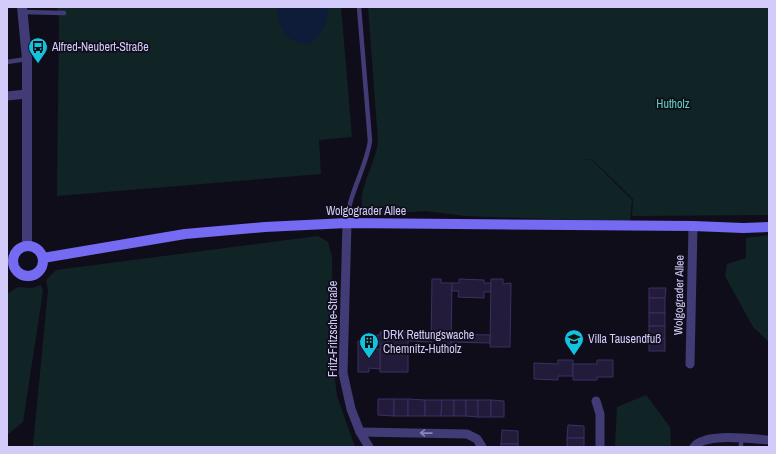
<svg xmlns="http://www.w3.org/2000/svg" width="776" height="454" viewBox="0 0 776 454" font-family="'Archivo Narrow',sans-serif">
  <rect width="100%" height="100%" fill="#100d1b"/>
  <!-- green -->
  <g fill="#102425">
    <polygon points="57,7 341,7 352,137 319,140 321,174 57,196 59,20"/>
    <path d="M368 7H769V215L632 216 633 199 593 160 469 145 592 160 632 200 630 222 465 216 426 211 369 215 363 210C356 192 377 161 378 141Z"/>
    <polygon points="769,235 769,342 753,327 725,276 727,264 746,258 746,238"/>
    <polygon points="318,236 328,242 332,257 333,363 337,396 355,447 33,446 48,290 46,280 56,270"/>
    <polygon points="41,285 43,291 23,422 7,435 7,294 18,287 32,288"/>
    <polygon points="646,395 670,427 671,447 615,447 617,407"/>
  </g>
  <!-- water -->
  <path fill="#0e1c39" d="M277 7H329C328 22 321 37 308 45 287 43 277 27 277 7Z"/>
  <!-- building -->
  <g fill="#221b3a" stroke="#3c2f64">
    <polygon points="432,279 441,279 441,283 452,283 451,347 431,346"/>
    <polygon points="459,279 484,280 484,283 491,283 491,292 484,292 484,298 458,297 459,291 452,291 452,283 459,283"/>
    <polygon points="491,279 503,279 503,284 511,283 510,347 490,347"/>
    <polygon points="649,288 666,288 665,298 649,298"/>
    <rect x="649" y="298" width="16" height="15"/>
    <rect x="649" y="313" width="16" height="13"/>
    <rect x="649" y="326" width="16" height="13"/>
    <polygon points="380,332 408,332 408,372 380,372 380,343 377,343 377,335 380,335"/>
    <polygon points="408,333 431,334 431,342 408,341"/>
    <polygon points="451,334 490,335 490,343 451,342"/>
    <rect x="649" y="339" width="16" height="12"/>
    <polygon points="358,341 369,341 369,349 380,349 380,369 369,368 369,372 358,372"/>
    <polygon points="558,360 573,360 573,376 558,376 558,380 534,379 534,363 558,364"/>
    <polygon points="597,360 613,360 613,377 597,377 597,380 573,380 573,364 597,364"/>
    <polygon points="378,399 394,399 394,416 378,415"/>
    <rect x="394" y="399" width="14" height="17"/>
    <polygon points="408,399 425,400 425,416 408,416"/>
    <polygon points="425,400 442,400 441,416 425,416"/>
    <polygon points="442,400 454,400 454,416 441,416"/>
    <rect x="454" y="400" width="12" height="16"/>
    <polygon points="466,400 478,400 478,417 466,416"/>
    <rect x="478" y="400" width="13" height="17"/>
    <polygon points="491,400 504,401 504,417 491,417"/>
    <polygon points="568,425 584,426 584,438 567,438"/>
    <polygon points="502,430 518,431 518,444 501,444"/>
    <rect x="567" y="438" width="17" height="9"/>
    <rect x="501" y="444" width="17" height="3"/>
  </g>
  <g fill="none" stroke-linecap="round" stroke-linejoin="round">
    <!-- service -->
    <g stroke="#413c76" stroke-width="4.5">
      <polyline points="23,12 64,13"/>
      <polyline points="7,62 27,59"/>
      <path d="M347 223C348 194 366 169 370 141L359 7"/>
      <polyline points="741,447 741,438"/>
    </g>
    <!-- minor -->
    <g stroke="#413c76" stroke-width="9">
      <polyline points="7,96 27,94"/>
      <polyline points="347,223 343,373 351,409 360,432 369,447"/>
      <polyline points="690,364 693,226"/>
      <polyline points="596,401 600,414 600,447"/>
      <polyline points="360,432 467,434 477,439 482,447"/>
      <path d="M694 447C704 432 753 439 769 440"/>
    </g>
    <!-- tertiary -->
    <polyline stroke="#413c76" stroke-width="10" points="22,7 27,59 27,246"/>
    <!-- secondary -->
    <g stroke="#756bf2" stroke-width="10">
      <circle cx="28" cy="261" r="15"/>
      <polyline points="43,258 185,234 265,227 347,223 693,226 743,228 769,227"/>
    </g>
  </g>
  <!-- one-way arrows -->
  <defs><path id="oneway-shaft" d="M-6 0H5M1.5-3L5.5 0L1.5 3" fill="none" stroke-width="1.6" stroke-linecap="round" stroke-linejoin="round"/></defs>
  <use stroke="#8a84b8" href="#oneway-shaft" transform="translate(426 433) rotate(-179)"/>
  <!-- icons -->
  <defs>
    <symbol id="bus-pin" viewBox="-11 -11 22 30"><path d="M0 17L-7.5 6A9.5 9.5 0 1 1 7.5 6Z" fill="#14c1de" stroke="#100d1b"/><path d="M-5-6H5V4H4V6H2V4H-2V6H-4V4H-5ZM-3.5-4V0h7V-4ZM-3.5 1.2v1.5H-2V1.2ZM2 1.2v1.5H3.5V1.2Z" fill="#111"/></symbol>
    <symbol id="school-pin" viewBox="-11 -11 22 30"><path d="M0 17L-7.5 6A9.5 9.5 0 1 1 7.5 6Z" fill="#14c1de" stroke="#100d1b"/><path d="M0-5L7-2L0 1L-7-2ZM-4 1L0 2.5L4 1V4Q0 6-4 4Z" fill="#111"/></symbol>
    <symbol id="building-pin" viewBox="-11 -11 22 30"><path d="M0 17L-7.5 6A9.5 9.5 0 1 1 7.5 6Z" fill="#14c1de" stroke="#100d1b"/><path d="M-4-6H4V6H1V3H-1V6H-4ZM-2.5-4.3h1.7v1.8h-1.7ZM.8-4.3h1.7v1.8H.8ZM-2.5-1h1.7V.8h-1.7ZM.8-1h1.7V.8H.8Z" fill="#111"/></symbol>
  </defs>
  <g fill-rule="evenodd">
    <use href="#bus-pin" x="27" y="36" width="22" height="30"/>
    <use href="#school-pin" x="563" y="328" width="22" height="30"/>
    <use href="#building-pin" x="358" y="331" width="22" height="30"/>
  </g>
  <g text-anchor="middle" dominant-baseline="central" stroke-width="3.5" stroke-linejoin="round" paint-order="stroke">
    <!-- poi labels -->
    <g font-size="12" fill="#d3ccfa" stroke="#100d1b" text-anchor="start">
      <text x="52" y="47">Alfred-Neubert-Straße</text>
      <text x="383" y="335">DRK Rettungswache<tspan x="383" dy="14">Chemnitz-Hutholz</tspan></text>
      <text x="588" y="339">Villa Tausendfuß</text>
    </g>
    <!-- park labels -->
    <g font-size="12" fill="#60d2bb" stroke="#100d1b">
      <text x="673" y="104">Hutholz</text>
    </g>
    <!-- street labels -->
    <g font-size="12" fill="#d3ccfa" stroke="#100d1b">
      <text x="366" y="211">Wolgograder Allee</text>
      <text transform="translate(679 295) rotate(-89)">Wolgograder Allee</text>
      <text transform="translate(333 329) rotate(-90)">Fritz-Fritzsche-Straße</text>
    </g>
  </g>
  <!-- border -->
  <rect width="776" height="454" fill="none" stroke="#d3ccfa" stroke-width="16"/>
</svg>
